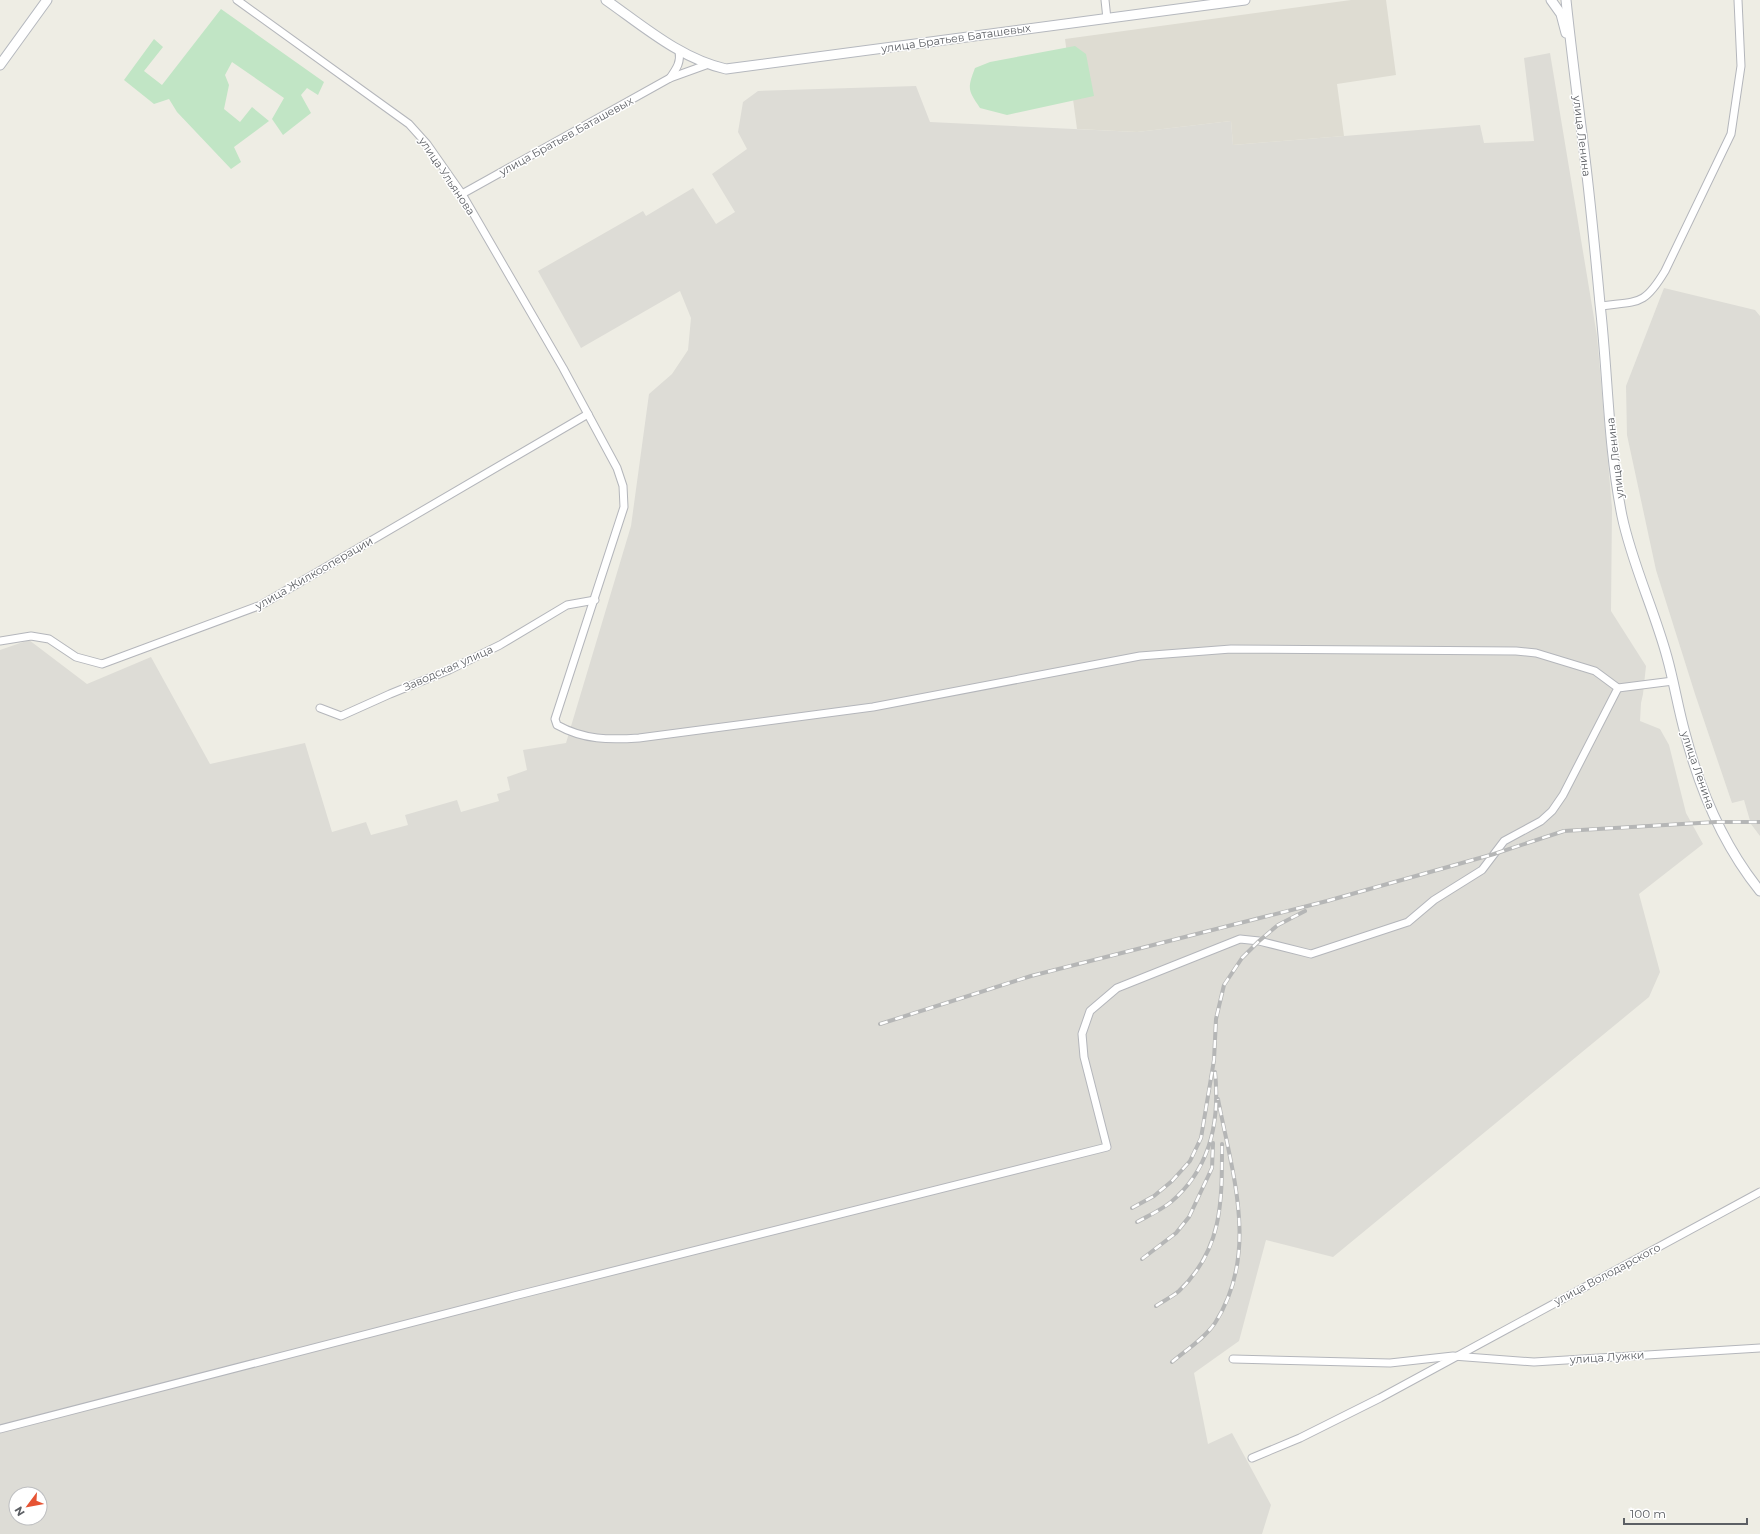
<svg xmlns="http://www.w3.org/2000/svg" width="1760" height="1534" viewBox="0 0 1760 1534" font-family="Montserrat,sans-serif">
  <rect width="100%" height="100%" fill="#eeede4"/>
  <!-- industrial -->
  <g fill="#dddcd6" fill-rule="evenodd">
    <path d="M1550 53 1597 336 1612 508 1611 611 1646 666 1643 694 1641 703 1640 721 1660 729 1669 745 1686 813 1703 844 1639 894 1660 972 1649 997 1333 1257 1266 1240 1239 1341 1194 1373 1208 1444 1232 1433 1271 1505 1262 1534H0V650L29 640 87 684 151 657 210 764 305 743 332 832 366 822 371 835 408 825 405 815 457 800 461 812 499 801 497 794 510 790 507 777 527 770 523 750 566 743 631 526 649 394 672 374 688 350 691 318 680 291 581 348 538 271 643 211 646 216 693 188 716 224 735 212 712 174 747 149 738 132 743 102 758 91 916 86 930 122 1137 132 1231 121 1233 145 1480 125 1484 143 1534 141 1524 58ZM16 1494H40V1518H16Z"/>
    <polygon points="1664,288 1755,310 1760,316 1760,836 1751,824 1744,800 1732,803 1695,694 1656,570 1627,435 1626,386"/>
  </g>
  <!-- education -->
  <polygon fill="#dedcd2" points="1351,0 1386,0 1396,75 1337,84 1344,136 1233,145 1231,121 1137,132 1077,129 1065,39"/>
  <!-- green -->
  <g fill="#c1e5c5">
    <polygon points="221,9 324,82 318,95 307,88 301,95 311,113 283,135 272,119 284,98 232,62 225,75 229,85 224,109 240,122 252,107 269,121 234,147 241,162 231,169 177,112 169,99 154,104 124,80 154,39 163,47 144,71 162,85"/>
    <path d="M1075 46 1086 54 1094 96 1007 115 980 108C968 90 967 89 975 68L990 62Z"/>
  </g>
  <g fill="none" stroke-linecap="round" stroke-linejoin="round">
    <defs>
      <g id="street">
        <polyline points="1105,0 1107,19"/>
        <path d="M670 78C677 68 681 62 679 51"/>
        <polyline points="462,194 670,78 706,65"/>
        <path d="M1601 306C1639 301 1644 306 1665 271L1731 134 1741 66 1738 0"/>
        <polyline points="0,641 31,636 49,639 76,657 102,664 261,605 588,414"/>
        <polyline points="1618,688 1673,681"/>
        <polyline points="320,708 341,716 390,694 449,670 500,645 567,605 595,600"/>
        <polyline points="1233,1359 1390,1363 1453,1356 1534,1362 1760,1348"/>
        <path d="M0 1429 514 1296 1107 1147 1084 1057 1082 1034 1090 1011 1117 988 1240 939 1259 941 1311 954 1408 922 1434 900 1482 870 1504 841 1541 821 1552 811 1563 795 1618 688 1595 671 1536 653 1516 651 1231 649 1140 656 873 707 639 738C609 740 584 740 557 725L555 719 624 507 623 486 617 468 563 368 462 194 427 144 409 124 237 0"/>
        <polyline points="1252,1458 1300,1438 1380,1398 1760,1192"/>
      </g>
      <g id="secondary">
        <path d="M606 0C643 26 681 59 726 69L1245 0"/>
        <polyline points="1551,0 1561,14 1566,33"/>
        <path d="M1566 0C1571 48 1577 95 1583 142 1590 196 1595 250 1600 304 1608 374 1608 446 1622 516 1632 564 1654 609 1667 657 1674 682 1678 708 1685 733 1700 791 1723 845 1760 891"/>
        <polyline points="0,65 47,0"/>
      </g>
    </defs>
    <!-- street casing -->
    <use href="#street" stroke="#b4b6bb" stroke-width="9"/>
    <!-- secondary casing -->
    <use href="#secondary" stroke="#b5b8be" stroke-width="11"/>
    <!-- street -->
    <use href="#street" stroke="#fff" stroke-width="7"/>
    <!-- secondary -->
    <use href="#secondary" stroke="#fff" stroke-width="9"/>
    <defs>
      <g id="rail">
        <polyline points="880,1024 1031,976 1327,901 1494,854 1564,831 1716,822 1760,822"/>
        <polyline points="1132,1208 1154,1196 1172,1181 1190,1161 1201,1138 1214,1060 1216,1019 1224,985 1242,958 1259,941 1278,925 1305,911"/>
        <path d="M1137 1222C1148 1216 1161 1210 1171 1202 1211 1168 1220 1121 1215 1072"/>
        <polyline points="1142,1259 1176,1233 1189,1217 1212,1168 1213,1143"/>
        <path d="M1156 1306C1163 1301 1172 1297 1179 1291 1223 1249 1222 1201 1222 1144"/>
        <path d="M1172 1362C1186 1350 1205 1338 1215 1323 1260 1253 1232 1173 1218 1099"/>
      </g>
    </defs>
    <!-- rail casing -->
    <use href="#rail" stroke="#b5b6b6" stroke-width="4"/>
    <!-- rail -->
    <use href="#rail" stroke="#fff" stroke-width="2.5" stroke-dasharray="8" stroke-linecap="butt"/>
  </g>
  <g text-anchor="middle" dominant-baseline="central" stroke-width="3" stroke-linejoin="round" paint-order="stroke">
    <!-- street labels -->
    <g font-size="11" fill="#5c5f64" stroke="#fff">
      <text transform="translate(956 38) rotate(-8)">улица Братьев Баташевых</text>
      <text transform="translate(566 136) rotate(-29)">улица Братьев Баташевых</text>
      <text transform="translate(1582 136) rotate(83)">улица Ленина</text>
      <text transform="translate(447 176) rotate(56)">улица Ульянова</text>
      <text transform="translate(1615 458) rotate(-97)">улица Ленина</text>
      <text transform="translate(314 573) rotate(-30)">улица Жилкооперации</text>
      <text transform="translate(448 668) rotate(-24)">Заводская улица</text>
      <text transform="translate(1698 770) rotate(71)">улица Ленина</text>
      <text transform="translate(1607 1274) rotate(-28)">улица Володарского</text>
      <text transform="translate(1607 1357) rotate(-4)">улица Лужки</text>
    </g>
  </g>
  <!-- north arrow -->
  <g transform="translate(28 1506) rotate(238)"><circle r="19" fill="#ffffff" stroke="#bebfc1"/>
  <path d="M0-3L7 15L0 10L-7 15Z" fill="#e65333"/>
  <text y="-6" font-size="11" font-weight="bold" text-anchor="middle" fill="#5c5f64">N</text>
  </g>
  <!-- scale -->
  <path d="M1624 1518v6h123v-6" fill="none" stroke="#5c5f64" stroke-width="2"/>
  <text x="1630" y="1518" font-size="12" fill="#5c5f64" stroke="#ffffff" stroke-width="3" paint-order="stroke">100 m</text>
</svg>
